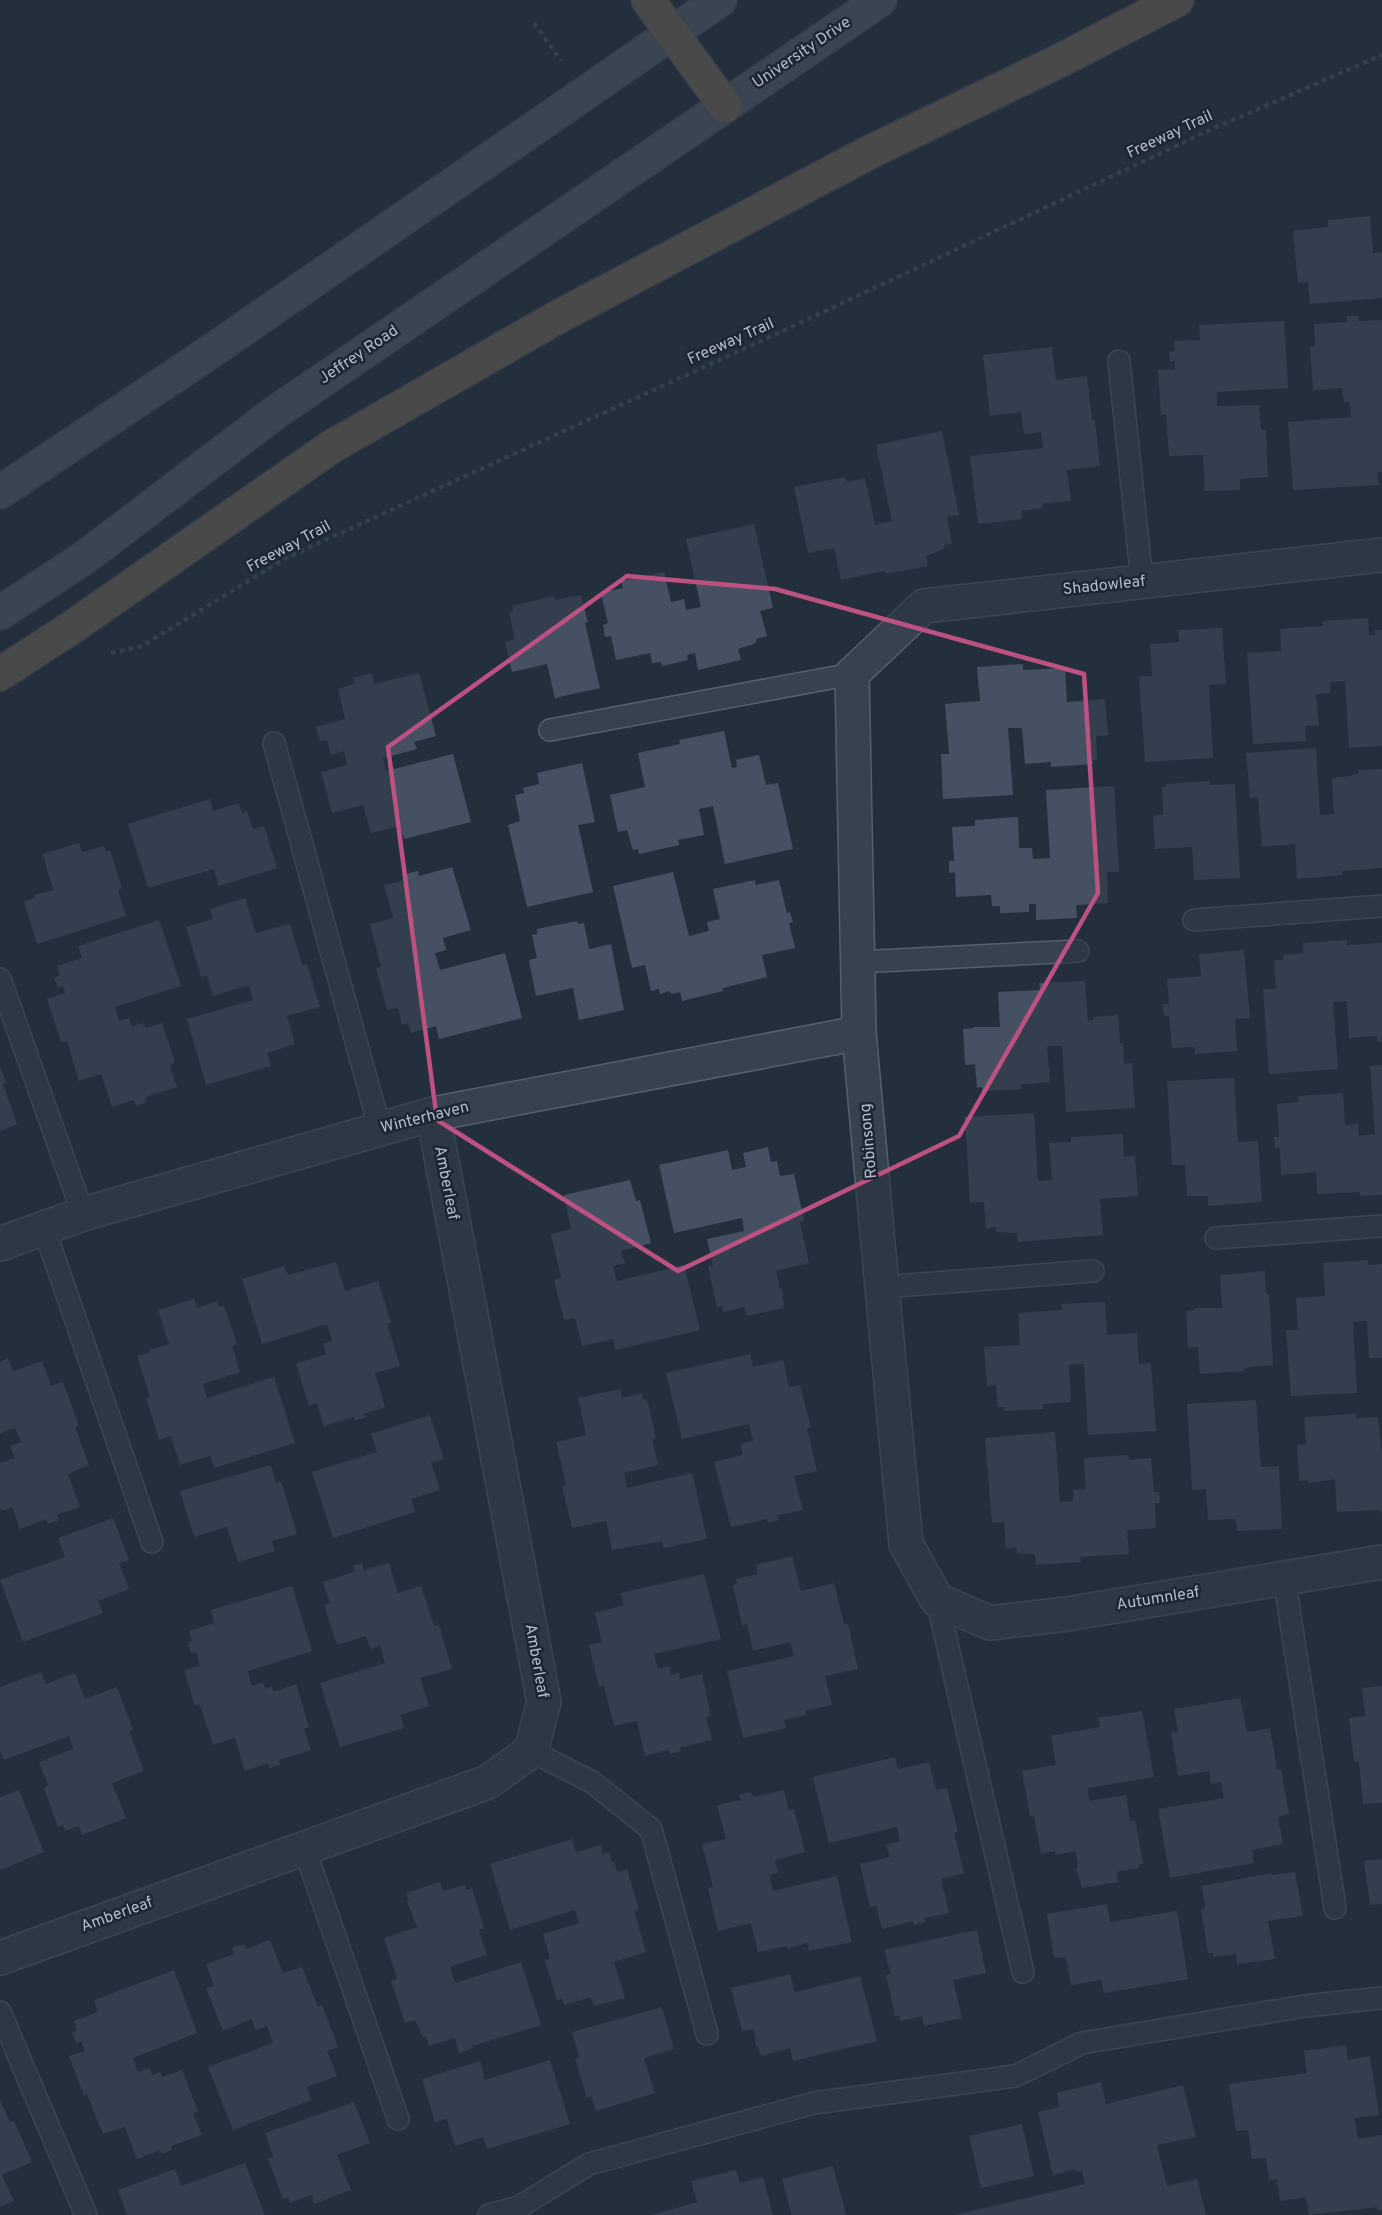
<svg xmlns="http://www.w3.org/2000/svg" width="1382" height="2215" viewBox="0 0 1382 2215" font-family="Overpass,sans-serif">
  <rect width="100%" height="100%" fill="#242f3e"/>
  <!-- building -->
  <g fill="#455162">
    <polygon points="1370,216 1373,253 1382,252 1382,298 1310,304 1308,282 1298,283 1293,231 1328,227 1328,220"/>
    <polygon points="1347,316 1358,316 1358,321 1382,320 1382,472 1377,472 1379,485 1293,490 1288,422 1351,417 1350,402 1344,402 1342,388 1313,390 1310,347 1315,346 1314,324 1347,322"/>
    <polygon points="1284,321 1288,388 1217,392 1217,406 1259,405 1261,430 1266,430 1268,477 1240,479 1240,490 1205,491 1203,455 1169,456 1166,414 1161,415 1158,370 1175,369 1175,361 1170,362 1169,352 1175,351 1174,341 1200,340 1199,325"/>
    <polygon points="1052,347 1056,380 1087,376 1092,420 1095,420 1100,466 1067,470 1071,501 1042,504 1043,508 1021,511 1022,519 978,524 970,456 1043,448 1041,432 1024,434 1021,412 990,416 983,355"/>
    <polygon points="942,431 959,515 947,517 952,544 944,545 944,549 926,556 928,566 886,574 884,571 841,580 834,548 808,553 794,487 845,477 847,482 865,478 875,525 892,521 876,445"/>
    <polygon points="754,524 773,608 760,611 767,636 756,639 756,643 738,649 741,660 698,670 695,653 687,655 688,660 662,666 661,662 652,663 650,653 616,660 611,636 605,637 603,625 608,623 601,593 623,588 621,581 664,572 671,602 684,599 686,610 701,607 686,539"/>
    <polygon points="581,595 588,622 585,623 600,688 555,698 547,664 512,672 505,642 515,639 509,612 513,611 512,606 554,596 556,600"/>
    <polygon points="1368,618 1369,635 1375,635 1375,630 1382,630 1382,746 1349,748 1345,681 1330,682 1330,693 1316,694 1319,725 1305,726 1306,741 1253,744 1247,653 1281,651 1280,629 1323,626 1322,621"/>
    <polygon points="1222,628 1226,684 1209,685 1213,758 1145,762 1139,677 1152,676 1150,644 1179,642 1178,630"/>
    <polygon points="1023,664 1023,670 1065,668 1067,702 1105,699 1108,735 1096,736 1097,760 1093,760 1094,764 1051,767 1051,762 1025,764 1022,728 1008,728 1013,795 943,799 941,754 949,754 945,704 980,701 977,667"/>
    <polygon points="372,673 374,684 419,673 436,736 414,742 417,749 383,758 386,771 453,754 471,822 404,839 400,826 371,833 363,805 332,813 321,772 347,765 344,751 331,755 327,740 320,742 316,727 345,719 338,689 354,684 353,678"/>
    <polygon points="724,731 732,768 737,767 736,760 759,755 766,785 778,783 793,849 725,864 713,806 699,809 704,835 678,840 679,845 639,854 638,849 633,850 627,830 618,832 610,795 645,787 638,753 680,744 679,740"/>
    <polygon points="1316,748 1320,815 1334,814 1332,778 1352,776 1352,775 1358,774 1358,770 1382,769 1382,868 1342,871 1342,875 1297,879 1295,844 1262,847 1258,797 1250,798 1246,753"/>
    <polygon points="582,763 595,822 578,825 593,892 527,907 508,825 520,821 515,795 524,793 523,788 539,784 537,773"/>
    <polygon points="1210,781 1210,785 1235,784 1240,878 1194,880 1192,847 1155,849 1153,816 1163,815 1162,787 1166,787 1166,784"/>
    <polygon points="1114,786 1119,872 1107,872 1108,903 1076,905 1077,918 1036,920 1036,904 1029,904 1029,912 1000,913 1000,906 992,906 991,895 956,897 955,872 949,873 949,861 954,861 952,827 975,826 975,820 1018,817 1019,848 1032,848 1033,859 1050,858 1046,790"/>
    <polygon points="210,799 213,811 239,803 242,813 247,811 253,829 264,826 277,868 219,886 214,869 148,888 128,824"/>
    <polygon points="79,843 82,852 104,846 106,852 110,850 122,888 118,890 126,916 37,944 24,901 35,898 34,895 54,890 48,874 43,854"/>
    <polygon points="452,867 471,930 443,938 446,950 435,953 440,970 505,953 522,1018 439,1039 436,1026 411,1033 408,1023 402,1025 398,1008 387,1010 376,968 381,967 370,924 393,918 384,885 407,880 405,874 418,871 419,876"/>
    <polygon points="673,872 689,936 709,931 707,922 720,919 713,889 755,880 756,885 779,880 787,913 790,912 793,922 789,923 795,948 762,955 767,977 723,988 723,991 682,1001 680,992 671,994 670,991 660,994 659,989 651,991 645,965 632,968 613,886"/>
    <polygon points="245,898 256,933 290,924 302,965 307,964 320,1007 287,1016 295,1044 267,1053 271,1066 206,1085 187,1019 253,1000 249,985 213,996 207,976 201,977 186,927 213,919 210,909"/>
    <polygon points="159,920 181,986 115,1007 119,1021 129,1018 132,1026 144,1023 146,1028 162,1023 175,1063 170,1065 177,1087 145,1097 147,1102 136,1106 134,1100 112,1107 101,1074 79,1081 67,1041 61,1042 47,999 65,993 63,986 58,988 54,978 60,976 57,966 82,958 78,946"/>
    <polygon points="577,921 578,924 584,923 589,949 611,944 624,1010 579,1020 573,988 536,996 529,960 537,958 532,935 537,934 537,929"/>
    <polygon points="1347,940 1347,945 1382,943 1382,1041 1377,1042 1377,1036 1349,1038 1347,1001 1333,1002 1338,1069 1269,1074 1263,989 1276,989 1274,960 1283,960 1283,955 1303,953 1303,943"/>
    <polygon points="1244,950 1250,1018 1235,1019 1237,1051 1195,1054 1194,1047 1172,1048 1169,1016 1164,1016 1163,1004 1169,1004 1167,979 1201,976 1199,954"/>
    <polygon points="1085,981 1088,1021 1093,1020 1093,1017 1118,1015 1120,1043 1123,1043 1124,1064 1132,1063 1135,1108 1066,1112 1062,1046 1047,1046 1050,1082 1020,1085 1021,1089 982,1091 982,1087 977,1088 975,1064 965,1065 963,1029 973,1028 973,1027 1000,1027 998,992 1040,990 1039,983"/>
    <polygon points="1382,1065 1382,1195 1360,1196 1360,1192 1317,1194 1316,1172 1281,1175 1280,1148 1275,1148 1274,1137 1279,1137 1277,1104 1299,1102 1298,1096 1343,1093 1345,1125 1358,1124 1359,1136 1375,1134 1370,1066"/>
    <polygon points="0,1067 6,1082 3,1084 17,1124 0,1131"/>
    <polygon points="1234,1078 1238,1142 1258,1141 1262,1202 1208,1206 1208,1196 1187,1196 1185,1165 1172,1165 1167,1081"/>
    <polygon points="1034,1113 1038,1181 1052,1180 1049,1143 1071,1142 1071,1137 1123,1134 1124,1157 1135,1156 1138,1196 1100,1199 1103,1235 1018,1242 1017,1233 996,1232 996,1227 986,1229 984,1202 970,1203 965,1117"/>
    <polygon points="768,1147 771,1162 777,1161 780,1176 794,1174 804,1221 800,1222 809,1263 776,1271 780,1288 782,1288 784,1308 747,1316 744,1307 723,1312 722,1306 717,1307 708,1266 713,1265 707,1239 744,1231 742,1218 674,1233 659,1165 728,1150 732,1170 746,1167 743,1153"/>
    <polygon points="630,1180 636,1201 640,1200 651,1243 621,1251 625,1263 613,1266 617,1281 684,1265 700,1330 615,1350 613,1339 582,1346 575,1318 564,1320 554,1280 561,1278 551,1234 571,1229 564,1195"/>
    <polygon points="1368,1260 1368,1265 1382,1264 1382,1358 1369,1358 1367,1321 1353,1322 1357,1393 1291,1396 1286,1330 1298,1330 1296,1298 1325,1296 1323,1263"/>
    <polygon points="336,1262 345,1291 378,1281 391,1323 387,1324 400,1366 375,1373 385,1407 364,1414 366,1417 355,1421 354,1417 324,1426 317,1403 309,1406 296,1364 326,1354 323,1344 332,1341 327,1324 262,1344 242,1279 284,1266 288,1275"/>
    <polygon points="1265,1271 1266,1294 1269,1294 1273,1365 1244,1368 1244,1371 1200,1374 1198,1347 1188,1348 1186,1311 1195,1310 1194,1308 1222,1308 1220,1275"/>
    <polygon points="194,1299 197,1308 217,1301 219,1307 224,1306 237,1344 232,1346 240,1372 203,1384 207,1398 274,1377 295,1443 214,1468 210,1456 180,1465 171,1436 159,1440 146,1398 150,1397 137,1356 150,1352 149,1350 169,1344 158,1310"/>
    <polygon points="1105,1302 1107,1335 1137,1333 1139,1364 1151,1363 1156,1431 1088,1435 1084,1364 1069,1365 1071,1402 1043,1404 1043,1409 1004,1411 1004,1407 998,1407 996,1385 987,1386 984,1347 1020,1345 1018,1313 1062,1310 1061,1304"/>
    <polygon points="750,1354 753,1367 783,1360 789,1387 800,1385 811,1427 807,1428 817,1471 794,1476 803,1510 778,1515 779,1520 768,1523 767,1519 731,1527 714,1462 743,1455 740,1444 753,1441 749,1424 682,1439 666,1373"/>
    <polygon points="8,1358 13,1371 42,1361 51,1386 63,1382 79,1425 75,1427 89,1465 68,1474 80,1507 57,1515 59,1520 48,1524 46,1519 20,1529 12,1507 1,1511 0,1507 0,1463 15,1458 10,1446 21,1442 15,1428 0,1433 0,1362"/>
    <polygon points="620,1389 622,1398 642,1393 643,1400 647,1399 656,1438 652,1439 658,1465 624,1473 627,1488 692,1473 707,1539 664,1548 662,1541 612,1550 606,1521 572,1528 562,1486 566,1485 556,1442 586,1435 578,1398"/>
    <polygon points="1256,1400 1261,1467 1279,1466 1282,1529 1237,1531 1236,1519 1208,1520 1206,1489 1192,1490 1187,1404"/>
    <polygon points="1356,1414 1356,1418 1378,1417 1382,1453 1382,1514 1380,1510 1337,1512 1335,1479 1308,1483 1308,1480 1299,1481 1297,1445 1306,1444 1304,1417"/>
    <polygon points="430,1415 444,1459 431,1463 440,1490 411,1499 415,1512 333,1538 312,1472 377,1452 371,1434"/>
    <polygon points="1055,1432 1060,1502 1073,1501 1073,1490 1086,1489 1084,1458 1128,1455 1129,1460 1151,1458 1154,1492 1159,1492 1160,1503 1155,1503 1156,1528 1127,1530 1129,1554 1080,1557 1081,1562 1036,1565 1035,1554 1017,1553 1016,1547 1006,1549 1004,1522 992,1523 985,1438"/>
    <polygon points="271,1465 276,1483 281,1481 297,1534 272,1541 275,1551 238,1562 227,1527 194,1537 180,1491"/>
    <polygon points="113,1518 129,1560 119,1563 129,1589 98,1601 103,1613 23,1642 0,1580 65,1557 58,1538"/>
    <polygon points="792,1556 801,1591 834,1583 844,1624 848,1624 858,1669 825,1676 832,1705 805,1711 806,1715 784,1720 786,1728 743,1738 727,1671 794,1656 790,1642 753,1651 747,1624 742,1625 733,1585 737,1584 736,1579 758,1574 756,1565"/>
    <polygon points="362,1563 364,1570 389,1563 398,1593 421,1586 434,1626 439,1625 452,1669 420,1678 429,1706 400,1715 404,1728 340,1747 320,1683 385,1663 380,1646 370,1649 366,1636 337,1645 324,1605 330,1603 323,1582 354,1572 353,1566"/>
    <polygon points="704,1574 721,1639 654,1654 658,1669 669,1666 671,1675 679,1673 680,1679 702,1674 711,1716 706,1718 712,1740 680,1748 681,1751 670,1754 668,1750 645,1756 637,1721 614,1726 604,1686 599,1687 589,1645 602,1642 595,1613 624,1605 621,1593"/>
    <polygon points="292,1586 312,1651 248,1671 252,1686 263,1682 265,1689 272,1686 273,1692 296,1684 309,1727 304,1729 311,1750 279,1760 280,1765 269,1768 268,1763 245,1771 235,1738 213,1745 200,1705 195,1706 184,1670 200,1666 196,1652 191,1653 187,1642 192,1641 189,1631 214,1623 211,1610"/>
    <polygon points="41,1672 46,1684 75,1673 85,1699 117,1687 133,1730 129,1731 144,1771 112,1783 126,1818 82,1835 79,1826 65,1831 63,1825 58,1827 44,1788 48,1785 39,1762 73,1749 69,1736 4,1760 0,1750 0,1687"/>
    <polygon points="1382,1686 1382,1803 1363,1804 1359,1762 1354,1762 1349,1718 1365,1716 1362,1688"/>
    <polygon points="1240,1698 1247,1732 1270,1728 1277,1770 1281,1769 1289,1814 1278,1817 1283,1844 1252,1850 1254,1863 1170,1878 1158,1809 1224,1798 1221,1782 1211,1784 1209,1771 1178,1776 1171,1733 1178,1732 1174,1709"/>
    <polygon points="1142,1711 1154,1777 1088,1788 1089,1801 1126,1795 1130,1821 1135,1820 1143,1863 1139,1865 1139,1868 1117,1872 1118,1882 1082,1888 1076,1868 1078,1867 1076,1851 1055,1855 1055,1851 1041,1854 1034,1816 1030,1816 1022,1771 1056,1765 1051,1736 1100,1727 1098,1718"/>
    <polygon points="895,1757 898,1769 929,1762 936,1790 947,1788 958,1832 954,1832 964,1873 941,1879 949,1913 924,1918 925,1922 914,1925 913,1921 882,1929 876,1906 870,1907 860,1864 890,1857 886,1845 900,1841 897,1827 829,1843 813,1777"/>
    <polygon points="19,1790 44,1852 0,1870 0,1797"/>
    <polygon points="784,1790 789,1811 794,1809 805,1852 775,1860 778,1873 769,1875 773,1891 837,1876 852,1942 809,1951 807,1943 788,1949 787,1946 758,1952 751,1923 718,1931 708,1888 713,1887 702,1844 726,1839 717,1805 741,1800 739,1795 751,1792 753,1797"/>
    <polygon points="572,1839 576,1852 601,1845 603,1854 609,1852 612,1862 614,1861 617,1872 627,1869 639,1910 634,1911 646,1952 614,1962 625,1998 594,2006 591,1997 564,2005 562,1999 557,2000 545,1960 550,1959 543,1934 579,1923 575,1910 510,1930 490,1864"/>
    <polygon points="1382,1859 1382,1904 1370,1905 1364,1861"/>
    <polygon points="1295,1872 1303,1916 1268,1921 1275,1959 1237,1964 1236,1954 1213,1957 1213,1953 1208,1953 1201,1910 1205,1908 1202,1886 1272,1873 1272,1875"/>
    <polygon points="440,1882 443,1891 465,1885 467,1890 472,1888 484,1928 479,1930 487,1955 450,1967 455,1983 521,1962 541,2025 472,2046 473,2048 459,2053 455,2038 429,2046 426,2036 423,2037 415,2020 405,2023 391,1981 397,1979 384,1938 417,1927 407,1901 409,1901 406,1893"/>
    <polygon points="1107,1904 1110,1922 1177,1911 1188,1979 1104,1993 1101,1980 1071,1985 1066,1957 1054,1958 1047,1914"/>
    <polygon points="977,1930 986,1973 953,1980 962,2018 924,2026 922,2016 900,2021 900,2016 895,2016 886,1975 891,1974 884,1950"/>
    <polygon points="270,1940 283,1973 302,1967 318,2007 322,2005 338,2047 327,2051 337,2076 307,2087 311,2100 233,2130 208,2067 273,2043 267,2026 256,2030 251,2019 223,2031 206,1988 214,1986 206,1964 234,1954 232,1948 244,1944 246,1949"/>
    <polygon points="174,1970 197,2033 133,2058 138,2072 149,2068 152,2075 160,2072 162,2077 182,2070 198,2111 193,2113 202,2135 171,2146 172,2150 161,2154 160,2150 137,2159 125,2127 103,2134 87,2094 84,2096 69,2056 85,2051 81,2041 76,2043 72,2033 77,2030 74,2021 98,2012 94,2000"/>
    <polygon points="790,1974 795,1992 860,1976 877,2041 793,2061 790,2048 761,2056 758,2046 756,2047 754,2029 742,2031 731,1988"/>
    <polygon points="662,2007 674,2049 644,2058 655,2093 596,2111 591,2096 587,2098 575,2059 580,2058 572,2032"/>
    <polygon points="1346,2045 1348,2060 1370,2056 1379,2115 1355,2118 1358,2139 1382,2135 1382,2210 1377,2210 1377,2207 1309,2215 1306,2197 1280,2201 1277,2179 1269,2180 1266,2158 1252,2159 1248,2130 1236,2131 1229,2084 1307,2073 1304,2051"/>
    <polygon points="550,2060 570,2124 487,2149 483,2137 455,2146 447,2119 435,2122 422,2079 480,2061 485,2080"/>
    <polygon points="1101,2082 1106,2104 1183,2085 1196,2137 1157,2145 1167,2186 1197,2179 1206,2215 955,2215 1085,2184 1082,2171 1076,2172 1075,2169 1053,2175 1038,2112 1059,2107 1057,2093"/>
    <polygon points="0,2100 10,2122 14,2121 32,2162 2,2175 14,2201 0,2207"/>
    <polygon points="354,2102 370,2143 337,2155 351,2190 314,2204 312,2195 290,2203 288,2197 283,2199 268,2159 273,2157 265,2133"/>
    <polygon points="1022,2124 1034,2176 981,2188 969,2136"/>
    <polygon points="245,2163 265,2215 127,2215 118,2190 175,2169 181,2186"/>
    <polygon points="833,2166 846,2215 792,2215 782,2179"/>
    <polygon points="736,2170 740,2183 763,2177 773,2215 652,2215 697,2202 691,2181"/>
  </g>
  <g fill="none" stroke-linecap="round" stroke-linejoin="round">
    <defs>
      <g id="service">
        <polyline points="1119,361 1142,582"/>
        <polyline points="550,730 852,674"/>
        <polyline points="274,743 380,1129"/>
        <polyline points="1194,920 1382,906"/>
        <polyline points="858,962 1078,951"/>
        <polyline points="0,979 83,1214"/>
        <polyline points="44,1228 152,1542"/>
        <polyline points="1216,1238 1382,1226"/>
        <polyline points="882,1287 1093,1271"/>
        <polyline points="1284,1577 1335,1908"/>
        <polyline points="937,1600 1023,1972"/>
        <polyline points="531,1751 592,1782 651,1829 707,2034"/>
        <polyline points="304,1847 398,2119"/>
        <polyline points="0,2012 86,2215"/>
        <polyline points="489,2215 519,2207 589,2164 814,2103 1015,2076 1082,2043 1305,2006 1382,1998"/>
      </g>
      <g id="minor">
        <polyline points="1382,555 924,606 852,674 859,1033 882,1287 906,1544 937,1600 990,1623 1067,1614 1382,1562"/>
        <polyline points="0,1244 83,1214 433,1114 859,1033"/>
        <polyline points="0,1958 488,1782 531,1751 544,1702 433,1114"/>
      </g>
      <g id="primary">
        <polyline points="0,492 194,363 720,0"/>
        <polyline points="0,613 84,558 276,412 880,0"/>
      </g>
      <g id="motorway">
        <polyline points="648,0 725,106"/>
        <polyline points="0,674 71,628 331,447 556,318 872,151 1061,60 1177,0"/>
      </g>
    </defs>
    <!-- service casing -->
    <use href="#service" stroke="#565f6c" stroke-width="24"/>
    <!-- minor casing -->
    <use href="#minor" stroke="#565f6c" stroke-width="36"/>
    <!-- primary casing -->
    <use href="#primary" stroke="#414a57" stroke-width="36"/>
    <!-- motorway casing -->
    <use href="#motorway" stroke="#434c59" stroke-width="36"/>
    <!-- path -->
    <g stroke="#44595c" stroke-width="4" stroke-dasharray="4.5 4.5" stroke-linecap="butt">
      <polyline points="534,23 561,61"/>
      <polyline points="111,653 142,646 286,558 785,330 1210,130 1382,55"/>
    </g>
    <!-- service -->
    <use href="#service" stroke="#38414e" stroke-width="21"/>
    <!-- minor -->
    <use href="#minor" stroke="#38414e" stroke-width="33"/>
    <!-- primary -->
    <use href="#primary" stroke="#56606e" stroke-width="33"/>
    <!-- motorway -->
    <use href="#motorway" stroke="#746855" stroke-width="33"/>
  </g>
  <!-- marked area -->
  <path d="M0 0H1382V2215H0ZM627 576 775 589 1084 674 1098 893 959 1136 678 1271 437 1120 388 747Z" fill="#242f3e" fill-opacity=".55" fill-rule="evenodd"/>
  <path fill="none" stroke="#bd5182" stroke-width="4.5" stroke-linejoin="round" d="M627 576 775 589 1084 674 1098 893 959 1136 678 1271 437 1120 388 747Z"/>
  <g text-anchor="middle" dominant-baseline="central" stroke-width="5" stroke-linejoin="round" paint-order="stroke">
    <!-- street labels -->
    <g font-size="16" fill="#b4bcc9" stroke="#1d2633">
      <text transform="translate(802 53) rotate(-34)">University Drive</text>
      <text transform="translate(1170 135) rotate(-25)">Freeway Trail</text>
      <text transform="translate(731 342) rotate(-24)">Freeway Trail</text>
      <text transform="translate(359 355) rotate(-34)">Jeffrey Road</text>
      <text transform="translate(289 547) rotate(-28)">Freeway Trail</text>
      <text transform="translate(1104 586) rotate(-6)">Shadowleaf</text>
      <text transform="translate(425 1118) rotate(-14)">Winterhaven</text>
      <text transform="translate(869 1141) rotate(-95)">Robinsong</text>
      <text transform="translate(446 1183) rotate(79)">Amberleaf</text>
      <text transform="translate(1158 1599) rotate(-9)">Autumnleaf</text>
      <text transform="translate(536 1661) rotate(80)">Amberleaf</text>
      <text transform="translate(117 1915) rotate(-20)">Amberleaf</text>
    </g>
  </g>
</svg>
